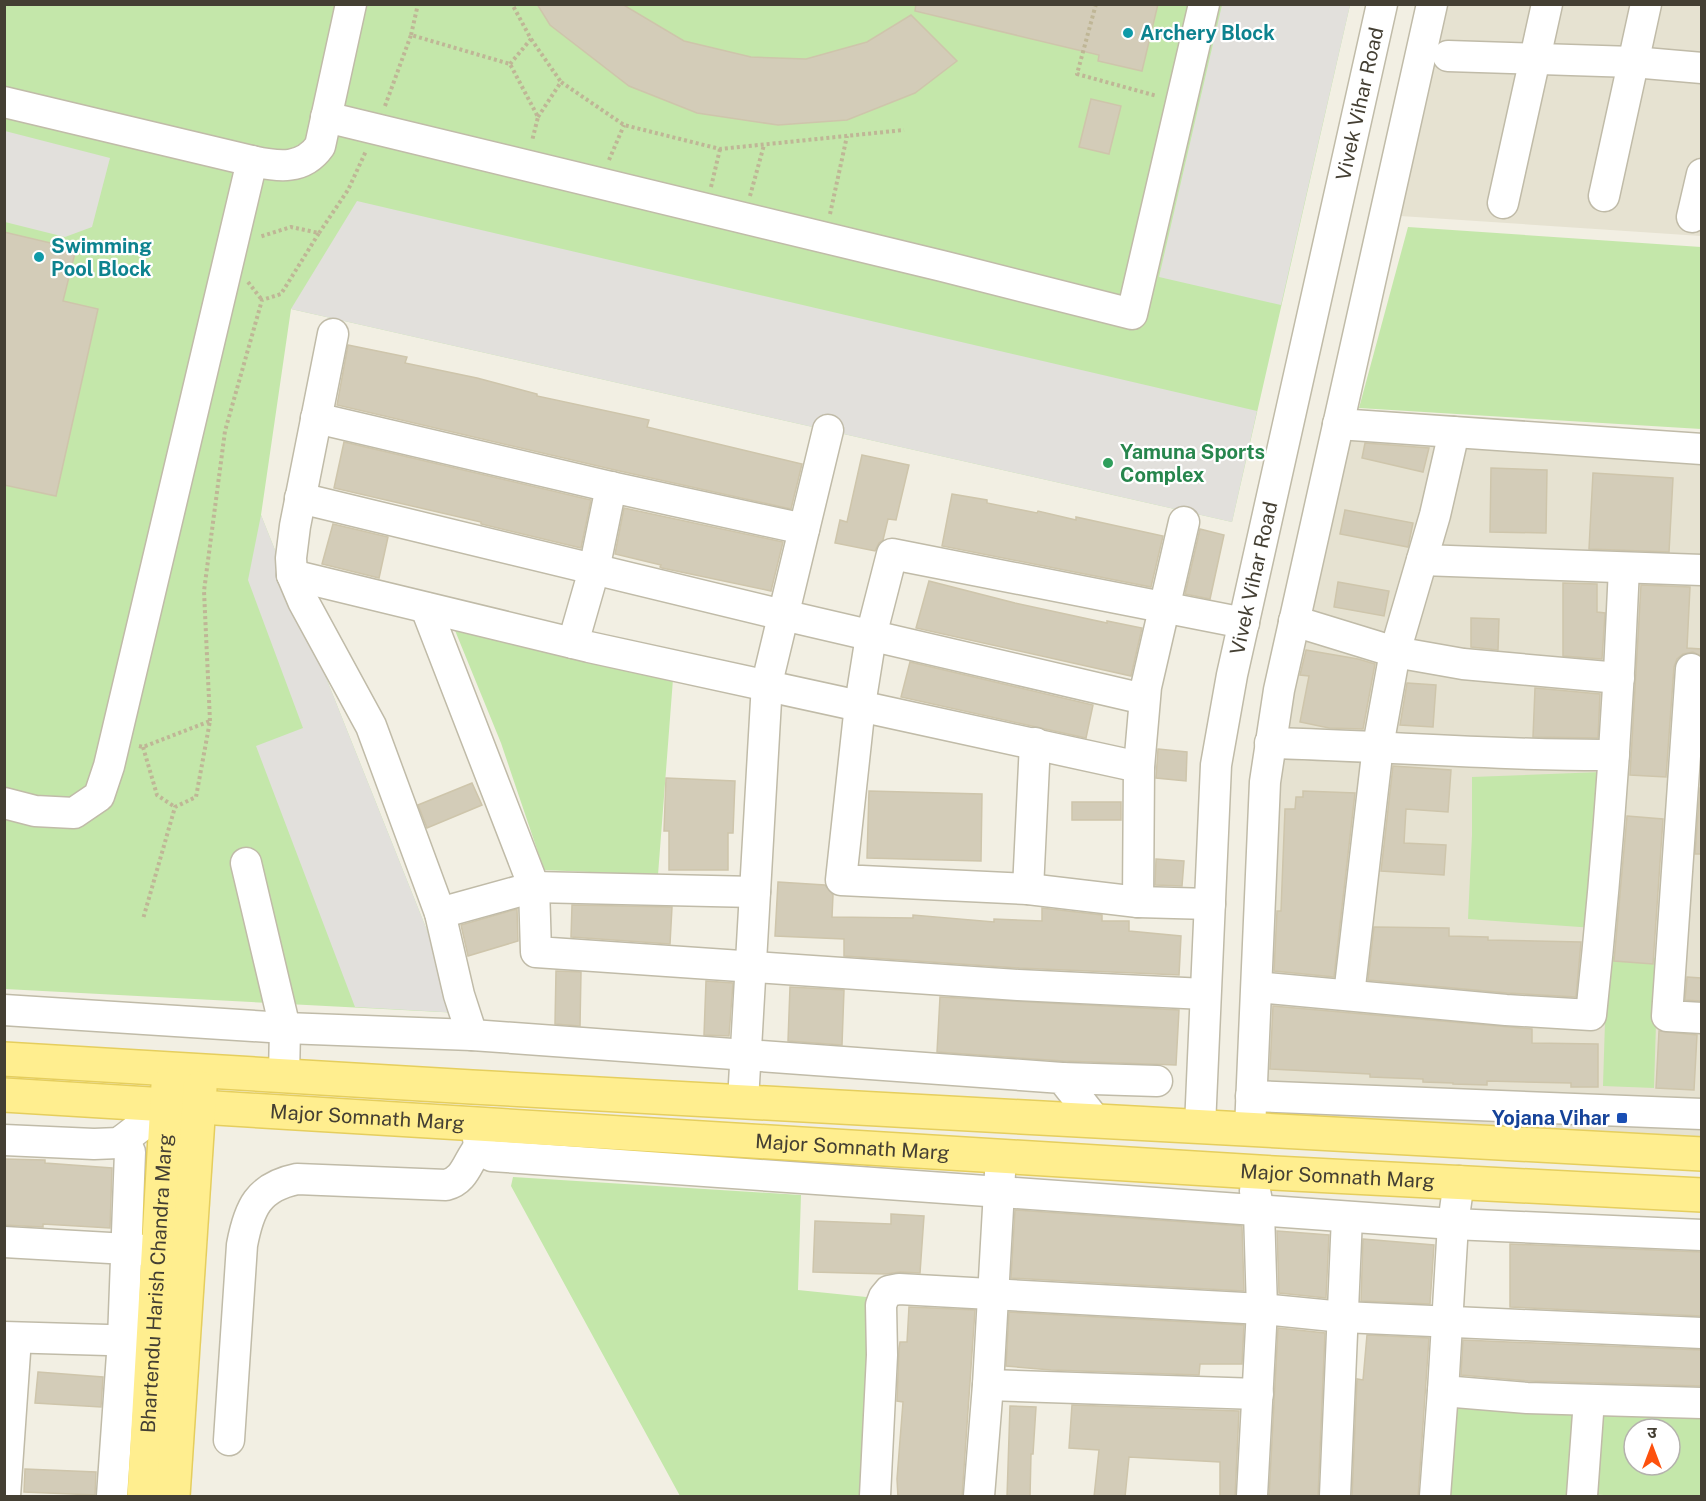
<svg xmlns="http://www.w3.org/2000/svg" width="1706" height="1501" viewBox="0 0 1706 1501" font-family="'Public Sans','Noto Sans Devanagari',sans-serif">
  <rect width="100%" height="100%" fill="#f2efe3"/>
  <!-- residential -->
  <g fill="#e6e2d1">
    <polygon points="1436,5 1701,5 1701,236 1385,215"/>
    <polygon points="1338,424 1701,448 1701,1140 1253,1114 1265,782"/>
  </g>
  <!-- green -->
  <g fill="#c4e7aa" fill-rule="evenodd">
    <polygon points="4,5 1350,5 1232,522 291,309 261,515 460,1013 5,989"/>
    <polygon points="1408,227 1701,247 1701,429 1359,408"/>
    <polygon points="454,628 673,679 658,875 544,870 501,743"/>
    <polygon points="1601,772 1594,928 1468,919 1472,835 1472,777"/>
    <polygon points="1607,956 1658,958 1654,1088 1603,1086"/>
    <polygon points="513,1177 801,1195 798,1290 886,1299 871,1496 680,1496 511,1186"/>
    <path d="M1451 1397 1701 1409V1496H1622L1585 1494 1584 1496H1442ZM1634 1429H1670V1465H1634Z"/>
  </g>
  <!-- parking -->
  <g fill="#e2e0dc">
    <polygon points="1222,5 1350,5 1281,305 1159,277"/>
    <polygon points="5,131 110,158 92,227 65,237 5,222"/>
    <polygon points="357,201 1257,411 1232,522 291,309"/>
    <polygon points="261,515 460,1013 355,1007 256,746 303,728 248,580"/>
  </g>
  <!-- building -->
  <g fill="#d3ccb8" stroke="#cec5ab" stroke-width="1.5">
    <polygon points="537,4 622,4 684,41 751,57 806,59 867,42 911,15 957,61 915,93 847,120 778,125 697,113 629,86 550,25"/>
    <polygon points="916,4 1158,4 1142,71 1098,61 1099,55 915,11"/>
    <polygon points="1091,99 1121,106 1109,154 1079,147"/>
    <polygon points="4,232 76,249 63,301 98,309 56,496 4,485"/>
    <polygon points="348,345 407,357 405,363 477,378 537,394 537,396 649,420 647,427 802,464 791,509 615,470 337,405"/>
    <polygon points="344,442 591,500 581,548 481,524 481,522 334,488"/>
    <polygon points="1365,443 1429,448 1423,472 1362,458"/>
    <polygon points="862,455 909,465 896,520 888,519 883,540 879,543 875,551 835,543 840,520 847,522"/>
    <polygon points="1491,468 1547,470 1546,533 1490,532"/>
    <polygon points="1593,473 1673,478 1669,552 1589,549"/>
    <polygon points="952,494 987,500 987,503 1037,513 1038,511 1076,520 1076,517 1163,536 1151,587 942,546"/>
    <polygon points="624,508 783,542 771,591 662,568 660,567 661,565 615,554"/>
    <polygon points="1345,510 1413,523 1408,547 1340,534"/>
    <polygon points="333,524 388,537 379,578 322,564"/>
    <polygon points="1200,529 1224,535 1210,599 1185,594"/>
    <polygon points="929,581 1015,603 1107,623 1107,621 1142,628 1131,676 916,628"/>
    <polygon points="1338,582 1389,591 1384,616 1334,607"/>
    <polygon points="1563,583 1597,584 1597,612 1605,613 1602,659 1563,656"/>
    <polygon points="1641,585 1690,587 1687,648 1701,649 1701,656 1693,652 1683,654 1677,659 1674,667 1666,777 1630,775"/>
    <polygon points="1471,618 1499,619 1498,650 1471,647"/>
    <polygon points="1306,650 1358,659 1375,664 1363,729 1329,728 1300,722 1309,676 1300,675"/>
    <polygon points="910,662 1093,705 1086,738 901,697"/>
    <polygon points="1407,683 1436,685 1433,727 1400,725"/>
    <polygon points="1535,688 1600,694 1598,738 1533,737"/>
    <polygon points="1158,749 1187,752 1186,781 1156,778"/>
    <polygon points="1393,766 1451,770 1448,812 1406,809 1404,843 1446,845 1444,875 1381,871"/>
    <polygon points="666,778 735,781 733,833 728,833 728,870 669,870 669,831 664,831"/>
    <polygon points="472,783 482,805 427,828 418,805"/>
    <polygon points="1700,788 1701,788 1701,854 1695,854"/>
    <polygon points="869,791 982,794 981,861 867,858"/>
    <polygon points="1303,791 1355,793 1334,977 1274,971 1277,911 1281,911 1285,809 1295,809 1296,797 1303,797"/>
    <rect x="1072" y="802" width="49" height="18"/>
    <polygon points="1627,816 1663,819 1653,964 1614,961"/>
    <polygon points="1156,859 1184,861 1182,886 1155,885"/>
    <polygon points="778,882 825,885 833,895 832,917 913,918 913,915 994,922 994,919 1042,921 1042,908 1102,915 1102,921 1129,921 1129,931 1181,936 1179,975 1019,968 844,956 844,939 775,936"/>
    <polygon points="572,905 672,907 670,944 571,937"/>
    <polygon points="517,909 518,941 468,956 461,925"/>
    <polygon points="1374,927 1449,928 1449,936 1488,937 1488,940 1581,942 1576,997 1507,993 1368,980"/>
    <polygon points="556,971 581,972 580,1026 555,1024"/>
    <polygon points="1687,977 1701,978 1701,1001 1685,1000"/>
    <polygon points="706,981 733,983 729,1036 704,1035"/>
    <polygon points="790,987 844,990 842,1045 788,1041"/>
    <polygon points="940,997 1179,1010 1176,1065 1063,1061 937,1052"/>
    <polygon points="1273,1006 1532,1029 1532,1043 1598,1044 1598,1087 1571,1087 1571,1083 1487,1081 1487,1085 1453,1084 1453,1083 1423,1082 1423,1079 1370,1077 1370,1074 1270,1069"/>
    <polygon points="1659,1031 1697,1035 1694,1090 1656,1088"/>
    <polygon points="4,1159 45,1160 45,1163 112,1168 110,1228 43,1224 43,1227 4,1225"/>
    <polygon points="1015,1210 1242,1226 1244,1291 1011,1278"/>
    <polygon points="891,1214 924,1216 920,1273 900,1272 886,1274 813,1272 815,1221 891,1224"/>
    <polygon points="1277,1231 1329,1235 1326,1298 1279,1293"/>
    <polygon points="1363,1239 1434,1245 1430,1304 1361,1301"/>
    <polygon points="1510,1244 1701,1252 1701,1316 1510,1307"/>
    <polygon points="909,1307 975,1310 962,1497 898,1497 897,1479 903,1402 897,1401 899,1348 900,1342 907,1342"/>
    <polygon points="1009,1312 1244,1325 1242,1364 1200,1364 1199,1375 1051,1370 1006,1366"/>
    <polygon points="1278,1328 1325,1333 1318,1497 1269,1497"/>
    <polygon points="1367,1335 1429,1338 1418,1497 1352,1497 1357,1379 1363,1380"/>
    <polygon points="1463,1340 1701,1350 1701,1386 1528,1381 1461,1375"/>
    <polygon points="38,1372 103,1377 101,1407 35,1403"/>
    <polygon points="1072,1405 1239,1411 1235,1497 1220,1497 1220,1462 1129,1457 1125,1497 1094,1497 1099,1450 1069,1448"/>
    <polygon points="1010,1406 1036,1407 1033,1454 1031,1454 1030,1497 1007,1497"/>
    <polygon points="25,1469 96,1472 95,1495 24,1492"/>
  </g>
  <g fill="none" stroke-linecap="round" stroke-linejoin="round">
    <defs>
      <g id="minor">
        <polyline points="1448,56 1633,62 1702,68"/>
        <path d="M4 102 252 161C279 167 303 170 320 146L351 4"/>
        <polyline points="326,117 942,266 1132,314 1204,4"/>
        <polyline points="1604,196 1646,4"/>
        <polyline points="1503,203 1547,4"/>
        <polyline points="1692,217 1702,174"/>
        <polyline points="333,334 295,526 291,558 292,575 303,601 371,726 440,913 459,995 472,1035"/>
        <polyline points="316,418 611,487 804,529"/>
        <polyline points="1338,424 1702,449"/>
        <polyline points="300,498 783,615 1144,699"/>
        <polyline points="1422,560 1702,570"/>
        <polyline points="292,575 589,647 1139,767"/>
        <polyline points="426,608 534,887 536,952 1018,985 1205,994"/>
        <polyline points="1294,621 1395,652 1463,664 1619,678"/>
        <polyline points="573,643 594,570 611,487"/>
        <polyline points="1691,669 1667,1016 1702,1018"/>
        <path d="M1270 743C1385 746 1500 756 1614 755"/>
        <polyline points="4,803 35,811 74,813 99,796 109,766 252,161"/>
        <polyline points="246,863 285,1028 284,1076"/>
        <polyline points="1028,889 1035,743"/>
        <polyline points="1138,902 1139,767 1146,687 1184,522"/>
        <polyline points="1210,904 1138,902 1028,889 841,880 860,705 871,636 892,554 1244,623"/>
        <polyline points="440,913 534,887 755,892"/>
        <path d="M1257 987 1506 1010 1591 1015C1607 866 1618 717 1624 568"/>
        <polyline points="1349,995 1378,746 1395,652 1435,515 1454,432"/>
        <polyline points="4,1010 285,1028 472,1035 1062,1078 1095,1120"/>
        <polyline points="1062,1078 1157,1081"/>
        <polyline points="1251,1096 1702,1114"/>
        <polyline points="743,1101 767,683 828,430"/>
        <path d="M478 1125C477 1138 477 1151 492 1156L1453 1224 1702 1235"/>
        <path id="s1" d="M1200 1126 1216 765 1232 675 1382 4"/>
        <polyline points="1250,1129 1265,782 1279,690 1432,4"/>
        <polyline points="4,1140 94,1144 119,1143 167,1106"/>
        <polyline points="4,1242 145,1250"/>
        <polyline points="4,1337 142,1341"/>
        <polyline points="988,1385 1258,1394"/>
        <polyline points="1443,1391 1527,1398 1702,1403"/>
        <path d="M229 1440 242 1245C249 1208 258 1187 297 1179L446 1185C466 1180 467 1161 480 1146"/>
        <polyline points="5,1496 16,1338"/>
        <polyline points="112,1496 123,1340 130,1152 123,1140"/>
        <polyline points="875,1496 882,1355 881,1305 884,1297 889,1291 899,1289 1262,1309 1343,1317 1702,1333"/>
        <polyline points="979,1496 988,1385 1000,1173"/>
        <polyline points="1252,1496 1262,1309 1259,1211 1255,1191"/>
        <polyline points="1335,1496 1347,1217"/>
        <polyline points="1435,1496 1443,1391 1453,1224 1459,1181"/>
        <polyline points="1582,1496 1589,1400"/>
      </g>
      <g id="major">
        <polyline points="4,1059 472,1087 1702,1154"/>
        <path id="s2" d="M4 1095 1274 1173 1702 1195"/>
        <path id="s3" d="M144 1496 168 1085"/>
        <polyline points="173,1496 200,1088"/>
      </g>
    </defs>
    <!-- minor casing -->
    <use href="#minor" stroke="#c0bba8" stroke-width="33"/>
    <!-- major casing -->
    <use href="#major" stroke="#e5ce5e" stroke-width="36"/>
    <!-- path -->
    <g stroke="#bfb696" stroke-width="4" stroke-dasharray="3 3" stroke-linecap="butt">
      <polyline points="1096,4 1077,74 1157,96"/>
      <polyline points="411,35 418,4"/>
      <polyline points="531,39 561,82"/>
      <polyline points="510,64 531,39 512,4"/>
      <polyline points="385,106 411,35 510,64 538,117 532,141"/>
      <polyline points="538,117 561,82 624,125 720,149 904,130"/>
      <polyline points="609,160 624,125"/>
      <polyline points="711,187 720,149"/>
      <polyline points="750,196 764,145"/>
      <polyline points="830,214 847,136"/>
      <polyline points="319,233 348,190 366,151"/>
      <polyline points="248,282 262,300"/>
      <polyline points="210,721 204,591 225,431 262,300 281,294 319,233 291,227 259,237"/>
      <polyline points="139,746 143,747 210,721 196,797 175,807 143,919"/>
      <polyline points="143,747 157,795 175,807"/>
    </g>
    <!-- minor -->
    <use href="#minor" stroke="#fff" stroke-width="30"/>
    <!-- major -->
    <use href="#major" stroke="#ffee8f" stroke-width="33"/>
  </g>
  <!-- markers -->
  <g fill="#0f9aa8" stroke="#fff" stroke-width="2">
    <circle cx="1128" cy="33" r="6"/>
    <circle cx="39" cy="257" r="6"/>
  </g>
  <circle fill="#2e9e5b" stroke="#fff" stroke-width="2" cx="1108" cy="463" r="6"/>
  <rect fill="#1a4fb4" stroke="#fff" stroke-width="2" x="1616" y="1112" width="12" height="12" rx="3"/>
  <g text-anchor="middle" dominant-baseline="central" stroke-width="4.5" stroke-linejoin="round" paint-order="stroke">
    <!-- culture labels -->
    <g font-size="20" font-weight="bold" fill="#0d838f" stroke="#fff" text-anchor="start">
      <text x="1140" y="33">Archery Block</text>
      <text x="51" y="246">Swimming<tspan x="51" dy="23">Pool Block</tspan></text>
    </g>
    <!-- street labels -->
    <g font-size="20" fill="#443f33" stroke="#fff">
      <text stroke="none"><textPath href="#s1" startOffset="1038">Vivek Vihar Road</textPath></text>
      <text stroke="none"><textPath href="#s1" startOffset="552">Vivek Vihar Road</textPath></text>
      <text stroke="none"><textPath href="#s2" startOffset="364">Major Somnath Marg</textPath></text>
      <text stroke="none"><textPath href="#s2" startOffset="850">Major Somnath Marg</textPath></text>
      <text stroke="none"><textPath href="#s2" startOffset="1336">Major Somnath Marg</textPath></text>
      <text stroke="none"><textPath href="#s3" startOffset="213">Bhartendu Harish Chandra Marg</textPath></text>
    </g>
    <!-- leisure labels -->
    <g font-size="20" font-weight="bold" fill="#27864d" stroke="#fff" text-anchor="start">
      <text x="1120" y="452">Yamuna Sports<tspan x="1120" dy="23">Complex</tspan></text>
    </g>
    <!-- transit labels -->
    <g font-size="20" font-weight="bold" fill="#164399" stroke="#fff" text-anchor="end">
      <text x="1610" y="1118">Yojana Vihar</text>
    </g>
  </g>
  <!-- border -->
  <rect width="1706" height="1501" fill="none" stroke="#443f33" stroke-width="12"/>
  <!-- north arrow -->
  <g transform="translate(1652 1447)"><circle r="28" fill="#ffffff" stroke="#b4b2ad" stroke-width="1.5"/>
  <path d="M0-4.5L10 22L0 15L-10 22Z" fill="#fd510e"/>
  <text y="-9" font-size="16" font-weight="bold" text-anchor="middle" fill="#443f33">उ</text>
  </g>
</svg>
